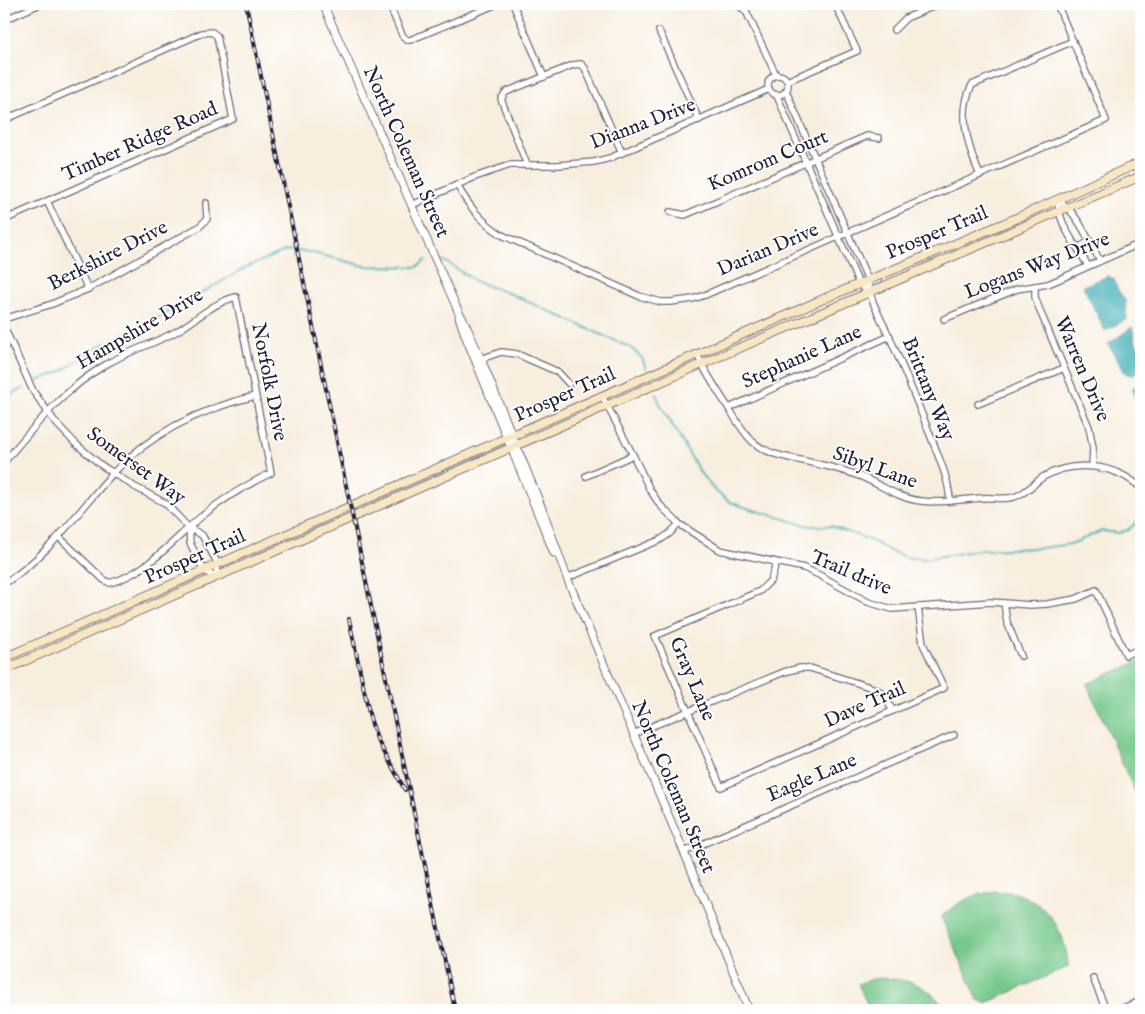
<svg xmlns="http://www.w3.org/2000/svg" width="1145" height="1014" viewBox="0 0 1145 1014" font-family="'IM FELL English',serif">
  <rect width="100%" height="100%" fill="#fff"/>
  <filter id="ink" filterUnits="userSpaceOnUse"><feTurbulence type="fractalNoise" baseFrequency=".02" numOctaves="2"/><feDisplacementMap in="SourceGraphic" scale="10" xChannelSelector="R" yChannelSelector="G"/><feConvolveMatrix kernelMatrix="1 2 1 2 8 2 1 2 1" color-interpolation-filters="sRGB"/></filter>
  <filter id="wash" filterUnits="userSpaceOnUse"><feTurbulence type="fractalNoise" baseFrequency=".0096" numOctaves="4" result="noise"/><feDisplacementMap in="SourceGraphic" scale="20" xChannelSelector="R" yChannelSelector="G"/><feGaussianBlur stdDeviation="1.12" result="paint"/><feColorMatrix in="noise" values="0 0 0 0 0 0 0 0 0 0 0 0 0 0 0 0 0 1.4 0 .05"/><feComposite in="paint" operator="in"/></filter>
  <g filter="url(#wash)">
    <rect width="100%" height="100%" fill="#f8eede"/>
    <!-- green -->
    <g fill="#76c88b" stroke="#4c7563">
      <polygon points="1141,660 1141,806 1087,684"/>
      <path d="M995 891C1001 892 1009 891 1015 893 1048 903 1067 933 1068 967L986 1003 978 1000 941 917C961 900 970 896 995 891Z"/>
      <path d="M884 978C913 980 929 986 946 1010H870L858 984 872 979Z"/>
    </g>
    <!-- water -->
    <g fill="#3aacb5" stroke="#2e6778">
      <polygon points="1108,276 1114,279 1118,290 1125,300 1127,319 1105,331 1083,286"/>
      <polygon points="1132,327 1136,343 1141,353 1141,370 1132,375 1125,373 1108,344"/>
      <polygon points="1141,383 1141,410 1132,388"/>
    </g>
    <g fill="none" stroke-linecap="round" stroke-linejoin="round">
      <!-- stream -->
      <g stroke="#3aacb5" stroke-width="2">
        <polyline points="443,260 477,282 511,294 631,348 642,358 646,368"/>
        <polyline points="35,382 62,371 96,348 158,318 247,267 287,250 309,252 365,266 417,267 426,260"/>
        <polyline points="656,393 660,404 701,474 715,491 730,502 747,508 809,526 831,526 872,541 890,551 906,557 925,559 979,550 1040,548 1071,544 1102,531 1118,533 1128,530 1141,518"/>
        <polyline points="4,398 24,388"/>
      </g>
    </g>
  </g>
  <g filter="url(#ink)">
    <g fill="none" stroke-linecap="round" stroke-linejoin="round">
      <defs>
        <g id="minor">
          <polyline points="389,4 402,35 407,40 410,40 497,4"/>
          <polyline points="513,4 544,77"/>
          <polyline points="737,4 746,11 776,75"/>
          <polyline points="4,20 40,4"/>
          <polyline points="894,30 906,18 939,4"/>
          <polyline points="659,31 699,120"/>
          <circle cx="778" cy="85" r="10"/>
          <polyline points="787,81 857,51 835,4"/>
          <path d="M786 91 868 280C869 300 881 318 889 336 905 371 919 407 933 442 940 461 949 480 950 501"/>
          <polyline points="777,96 859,284 869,292"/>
          <polyline points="4,120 202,33 212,32 217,36 233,119 4,220"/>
          <polyline points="527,165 501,99 506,92 573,65 581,64 585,68 622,153"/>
          <path d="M980 175C968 148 957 113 972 85L1073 41"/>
          <path d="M457 185C469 207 482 222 502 235L639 296 661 302H671L693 299 705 295 1106 120 1057 4"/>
          <path d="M1058 199C1078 214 1088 239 1100 261"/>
          <path d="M1058 199C1058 226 1076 243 1088 266"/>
          <polyline points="47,201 88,289"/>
          <polyline points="412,205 475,177 510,165 558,165 594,162 610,158 769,89"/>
          <polyline points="670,212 685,215 867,136 879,138"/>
          <polyline points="1078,248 1090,241"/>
          <polyline points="1035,286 1035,297 1040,311 1089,427 1093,448 1092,466"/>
          <polyline points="4,319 52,304 88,289 199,227 207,219 206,203"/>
          <polyline points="944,319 1017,289 1048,284 1062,278 1141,243"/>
          <polyline points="4,327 33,391 56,423 76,444 101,465 135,487 165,503 189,528 202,535 218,564 216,577 204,571 190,543 189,528"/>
          <path d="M697 354C706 374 718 392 730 410 736 420 743 432 752 441 766 454 785 457 804 461 823 465 844 470 862 477 881 485 900 499 921 501 941 504 962 499 982 498 990 497 999 499 1008 498 1022 497 1032 485 1043 477 1074 459 1115 464 1141 488"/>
          <polyline points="481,359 501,352 517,354 558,372 569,384"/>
          <polyline points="602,396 633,455 650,490 660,505 679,524 720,550 804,568 821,576 868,602 892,609 991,602 1030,605 1047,604 1076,599 1096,590 1126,655 1141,648"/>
          <polyline points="978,404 1064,368"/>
          <polyline points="729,408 890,336"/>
          <path d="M4 462C35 426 63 390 105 365 128 351 154 344 177 331 196 320 214 302 236 297L271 473C246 485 224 498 202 516 173 540 148 572 110 583L104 580 59 537"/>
          <polyline points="586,476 633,455"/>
          <polyline points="776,563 771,580 760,591 655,636 721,787 944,688 923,644 918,607"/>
          <polyline points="567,578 660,540 669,534 679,524"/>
          <path d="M4 584C51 553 76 514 113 473 152 432 201 409 255 396"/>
          <polyline points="1004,603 1007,622 1021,656"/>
          <polyline points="633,734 784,672 800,668 810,668 876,689 883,694 893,711"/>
          <polyline points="684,852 954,735"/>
          <polyline points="1093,978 1106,1010"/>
          <polyline points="1118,1010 1141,1001"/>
        </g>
        <g id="tertiary">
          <polyline points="323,4 459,313 463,319 481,359 543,511 567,578 684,852 749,1010"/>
          <polyline points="459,317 465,335 554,553"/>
        </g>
        <g id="secondary">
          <polyline points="4,658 828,297 1012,220 1141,162"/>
          <polyline points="4,670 702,364 1141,176"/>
        </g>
      </defs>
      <!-- minor casing -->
      <use href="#minor" stroke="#6d6974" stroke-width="8"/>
      <!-- tertiary casing -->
      <use href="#tertiary" stroke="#6d6974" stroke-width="9"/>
      <!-- secondary casing -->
      <use href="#secondary" stroke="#6d6974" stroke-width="10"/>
      <!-- minor -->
      <use href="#minor" stroke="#fff" stroke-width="5.5"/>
      <!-- tertiary -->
      <use href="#tertiary" stroke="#fff" stroke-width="7"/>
      <!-- secondary -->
      <use href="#secondary" stroke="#f9e7c3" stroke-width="8"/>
      <defs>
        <g id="rail">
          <polyline points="246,4 455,1010"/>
          <polyline points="349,619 370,718 377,739 405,790"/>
        </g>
      </defs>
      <!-- rail casing -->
      <use href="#rail" stroke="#22223b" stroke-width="4"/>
      <!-- rail -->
      <use href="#rail" stroke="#fff" stroke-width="2" stroke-dasharray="5.5" stroke-linecap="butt"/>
    </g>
  </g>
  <g text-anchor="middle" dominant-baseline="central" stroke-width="4" stroke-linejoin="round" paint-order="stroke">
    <!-- street labels -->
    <g font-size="20" fill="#22223b" stroke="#fff">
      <text transform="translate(643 124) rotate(-21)">Dianna Drive</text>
      <text transform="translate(140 142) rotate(-24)">Timber Ridge Road</text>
      <text transform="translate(406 152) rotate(66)">North Coleman Street</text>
      <text transform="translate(768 161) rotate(-23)">Komrom Court</text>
      <text transform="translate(937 233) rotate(-23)">Prosper Trail</text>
      <text transform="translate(768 250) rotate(-23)">Darian Drive</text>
      <text transform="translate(108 256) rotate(-27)">Berkshire Drive</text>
      <text transform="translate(1037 266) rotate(-21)">Logans Way Drive</text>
      <text transform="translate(140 329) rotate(-30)">Hampshire Drive</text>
      <text transform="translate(802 357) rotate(-24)">Stephanie Lane</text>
      <text transform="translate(1082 369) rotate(67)">Warren Drive</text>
      <text transform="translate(269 382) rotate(79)">Norfolk Drive</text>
      <text transform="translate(928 389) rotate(68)">Brittany Way</text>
      <text transform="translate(565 395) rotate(-24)">Prosper Trail</text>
      <text transform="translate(136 466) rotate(36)">Somerset Way</text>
      <text transform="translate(875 468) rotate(20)">Sibyl Lane</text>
      <text transform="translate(195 557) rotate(-24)">Prosper Trail</text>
      <text transform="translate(851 573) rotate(23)">Trail drive</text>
      <text transform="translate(692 679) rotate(67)">Gray Lane</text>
      <text transform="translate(865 705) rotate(-24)">Dave Trail</text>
      <text transform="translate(812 778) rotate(-23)">Eagle Lane</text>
      <text transform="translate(673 787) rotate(67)">North Coleman Street</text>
    </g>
  </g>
  <!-- margin -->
  <rect width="1145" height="1014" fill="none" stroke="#fff" stroke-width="20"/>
</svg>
